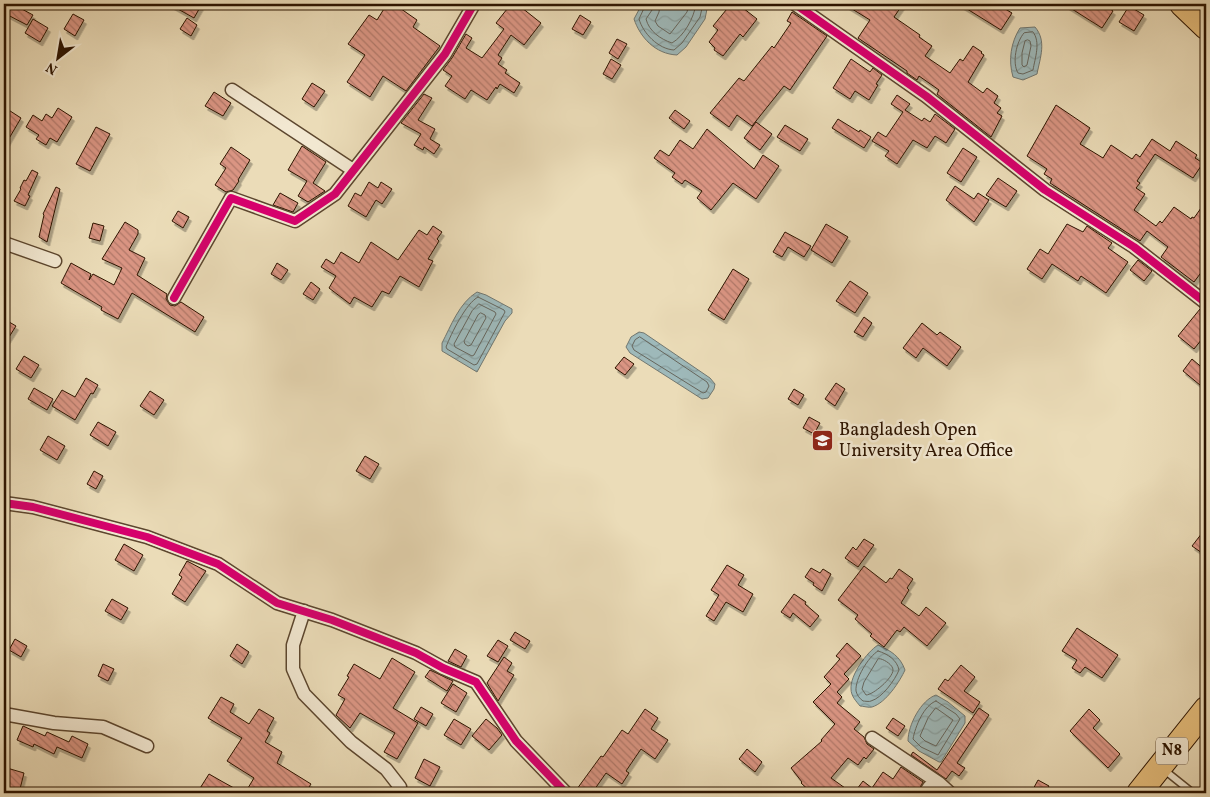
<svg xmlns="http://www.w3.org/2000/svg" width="1210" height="797" viewBox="0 0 1210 797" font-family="Vollkorn,serif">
  <defs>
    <pattern id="water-waves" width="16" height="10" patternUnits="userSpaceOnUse" patternTransform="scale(1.25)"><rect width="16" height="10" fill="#9eb9ba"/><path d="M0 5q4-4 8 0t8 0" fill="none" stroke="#889e9e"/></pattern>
    <pattern id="building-back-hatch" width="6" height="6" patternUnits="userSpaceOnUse" patternTransform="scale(1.25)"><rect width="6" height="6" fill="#da9583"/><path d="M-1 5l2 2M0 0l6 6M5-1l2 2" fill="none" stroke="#b17869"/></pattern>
    <filter id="shadow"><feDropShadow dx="2.5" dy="4" stdDeviation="0" flood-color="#0004"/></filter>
  </defs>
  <rect width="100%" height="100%" fill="#ebdcb8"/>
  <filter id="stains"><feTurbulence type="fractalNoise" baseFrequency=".004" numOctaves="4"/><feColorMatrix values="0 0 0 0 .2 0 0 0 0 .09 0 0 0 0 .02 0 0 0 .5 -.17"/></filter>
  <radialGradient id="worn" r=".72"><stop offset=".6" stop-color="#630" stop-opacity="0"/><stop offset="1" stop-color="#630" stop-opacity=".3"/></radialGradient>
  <!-- water -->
  <g fill="url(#water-waves)" stroke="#717770">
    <path d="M642 4H708L705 19 686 47 677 55C655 54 640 37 634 19Z"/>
    <path d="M1035 27C1047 41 1040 58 1037 74L1023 80 1013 77C1008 60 1011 42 1020 28Z"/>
    <path d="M477 292 486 295 512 309V313L505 321 477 372 442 351V343C451 326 459 303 477 292Z"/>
    <polygon points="639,332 644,333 710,378 715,384 714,389 708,398 702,399 630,353 626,347 631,337"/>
    <path d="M878 645C891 651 900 656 905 670 900 681 886 703 872 707 869 708 863 706 860 706 856 701 851 696 851 689 850 675 867 652 878 645Z"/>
    <path d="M936 695 948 702 965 716V723L941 762H939L919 751 908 741C908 725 921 700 936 695Z"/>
  </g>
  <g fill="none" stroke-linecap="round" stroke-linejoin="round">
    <!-- shore -->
    <g stroke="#66665d" stroke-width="1">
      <path d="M646 4 639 19C643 33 658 49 674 50L682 43 700 17 703 4"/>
      <path d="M653 4 652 10 646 19C649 31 660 39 672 43 684 36 694 18 696 4"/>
      <polyline points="660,4 659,12 655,21 658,26 670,34 687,12 689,4"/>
      <path d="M1033 32C1041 42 1035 58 1033 70L1023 74 1018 73C1012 63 1016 42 1024 33Z"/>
      <polygon points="1028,40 1030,41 1031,46 1027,65 1024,67 1022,65 1022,53 1025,41"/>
      <path d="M478 297 504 310 505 312 477 364 474 365 447 349 446 347C451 334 466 303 478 297Z"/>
      <polygon points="479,304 495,312 496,314 474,355 472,356 455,347 454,344 472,311"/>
      <polygon points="481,313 485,315 486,318 471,345 468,346 465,344 464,341 478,315"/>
      <polygon points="640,337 707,382 709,386 706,392 703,393 634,350 632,346 635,340"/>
      <path d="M878 651C888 654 897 660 899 670 895 680 882 698 871 701 870 702 864 701 863 701 859 698 857 695 856 691 855 679 868 657 878 651Z"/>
      <path d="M881 659C885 660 893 665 893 670 893 678 873 695 866 695L862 689 864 682 878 659Z"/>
      <path d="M936 701 956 714 960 719 938 755 921 747 913 739C915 727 924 705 936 701Z"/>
      <polygon points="936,708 953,720 936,746 925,741 920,736 928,718"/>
    </g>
  </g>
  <!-- building -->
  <g fill="url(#building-back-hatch)" stroke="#2d1400" filter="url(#shadow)">
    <polygon points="4,4 22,4 20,8 33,15 27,25 4,13"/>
    <polygon points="169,4 202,4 194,18"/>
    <polygon points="387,4 394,4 417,20 413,27 440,46 406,91 383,76 370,97 347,82 365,55 348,44 369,15 377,20"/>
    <polygon points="511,4 517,4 541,23 524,45 511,35 498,55 502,58 498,64 507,70 505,73 520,83 514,93 500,84 497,89 496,87 487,100 471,90 465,99 445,86 452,76 443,70 452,58 466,34 472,38 466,48 482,58 504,29 496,23"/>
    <polygon points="731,4 738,4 757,19 743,37 740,34 723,56 714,50 715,48 709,42 718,30 713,26"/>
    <polygon points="844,4 903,4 894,17 920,35 919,37 932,46 925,56 950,73 960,59 963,61 973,46 982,52 981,53 984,55 968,82 983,93 987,88 998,96 994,103 1001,108 997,113 1002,116 991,137 937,94 939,90 919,76 917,80 907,73 907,71 858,38 870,20"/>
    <polygon points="959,4 1005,4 1002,7 1012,13 1001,30"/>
    <polygon points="1064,4 1103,4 1113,11 1102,28"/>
    <polygon points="1129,6 1144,15 1134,31 1119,22"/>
    <polygon points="792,12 827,36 790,90 784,86 752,126 737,115 729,127 710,113 739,78 744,81 772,46 774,48 791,23 787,21"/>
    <polygon points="73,14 84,20 75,36 64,29"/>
    <polygon points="580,15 591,22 583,35 572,29"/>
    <polygon points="187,18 197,25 191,36 180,29"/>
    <polygon points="33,19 48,28 40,42 25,33"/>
    <polygon points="617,39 627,44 618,59 609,53"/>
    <polygon points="611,59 621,65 612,79 603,74"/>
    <polygon points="851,59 870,72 873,68 882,75 876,84 878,85 869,100 855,91 850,99 833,88"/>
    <polygon points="312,83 325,91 314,107 302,99"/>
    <polygon points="214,92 231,103 223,116 205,106"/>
    <polygon points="424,94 432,98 418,120 435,129 430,139 440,145 434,154 424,147 423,150 414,145 421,134 401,123"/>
    <polygon points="897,95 910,104 905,110 922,121 924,118 930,122 935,114 955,129 946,143 935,136 927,148 913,140 897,164 885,156 889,151 872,141 878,132 886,137 903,112 891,104"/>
    <polygon points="1056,105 1090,128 1080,144 1103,158 1111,145 1132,159 1136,154 1140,157 1152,139 1170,151 1176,141 1197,155 1195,158 1203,163 1193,178 1155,154 1137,181 1140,183 1136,188 1145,194 1134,210 1156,226 1160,221 1162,223 1174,207 1191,219 1192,217 1194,218 1206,201 1206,266 1194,282 1161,257 1168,247 1147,231 1140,241 1050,183 1052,179 1044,174 1047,169 1027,156"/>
    <polygon points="4,107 21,118 4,147"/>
    <polygon points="58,108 72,117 57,142 50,138 46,145 36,139 39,135 26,127 33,115 42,121 46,114 52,118"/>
    <polygon points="675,110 690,121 684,129 669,118"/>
    <polygon points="838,119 859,132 860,130 871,137 864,148 832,128"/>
    <polygon points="756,122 772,134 760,150 744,138"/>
    <polygon points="785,125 808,139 800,151 777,137"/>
    <polygon points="96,127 110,134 90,171 76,164"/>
    <polygon points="707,129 754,169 763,155 779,166 756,199 733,183 711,210 697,198 702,191 685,180 682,184 672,177 675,173 654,158 660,150 669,156 680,140 693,149"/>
    <polygon points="302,146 326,162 313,183 325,191 308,202 298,196 307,181 288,170"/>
    <polygon points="231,147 250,160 238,180 239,181 233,190 226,192 215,185 226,168 220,164"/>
    <polygon points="963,148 977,157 961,182 947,173"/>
    <polygon points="32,170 38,173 28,195 30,196 25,206 14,201 21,189 20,188 24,180 26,181"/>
    <polygon points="998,178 1017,191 1006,207 986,195"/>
    <polygon points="369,182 378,188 381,182 392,189 382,204 376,200 366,217 348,206 355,193 361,196"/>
    <polygon points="955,186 974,199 978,193 989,200 974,222 946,200"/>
    <polygon points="56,187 60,189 47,242 39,237 44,215 43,214"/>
    <polygon points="280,193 298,203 293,212 273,205"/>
    <polygon points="178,211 189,217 183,228 172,221"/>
    <polygon points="125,222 138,230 138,234 129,250 145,258 137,275 167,294 166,299 170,305 175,306 181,302 204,317 195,332 132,293 118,319 101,310 102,307 61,283 71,263 91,274 89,280 93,274 114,285 122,268 102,259"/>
    <polygon points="93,223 104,226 100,241 89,238"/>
    <polygon points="826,224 848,237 832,263 811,250"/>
    <polygon points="1067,224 1083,232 1087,226 1112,243 1108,248 1128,262 1106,293 1081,276 1078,281 1052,264 1042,279 1027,269 1040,249 1048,254"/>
    <polygon points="433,226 442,232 437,239 439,241 428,259 433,261 419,287 400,276 389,294 382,291 372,307 354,297 350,304 329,288 336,276 321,267 326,259 334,264 341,252 359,263 371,242 398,260 419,230 427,235"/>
    <polygon points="785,232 811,246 804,257 788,247 782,257 773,252"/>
    <polygon points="1138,260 1152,271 1144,281 1130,270"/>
    <polygon points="277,263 288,270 281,280 271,274"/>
    <polygon points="733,269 749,279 724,320 708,310"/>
    <polygon points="850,281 868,293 855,313 836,301"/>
    <polygon points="311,282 320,289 313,300 303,294"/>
    <polygon points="1200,309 1206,311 1206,325 1201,331 1206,334 1194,349 1178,336"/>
    <polygon points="864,317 872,323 863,337 854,332"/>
    <polygon points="4,319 16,326 4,345"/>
    <polygon points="922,323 937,335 940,332 961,347 947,366 923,348 916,358 903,348"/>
    <polygon points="24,356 39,365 31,378 16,369"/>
    <polygon points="624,357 634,364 625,375 615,368"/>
    <polygon points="1192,359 1206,371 1206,390 1183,371"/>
    <polygon points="86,378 98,385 93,394 91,393 75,420 52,406 62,390 75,397"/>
    <polygon points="836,383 845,389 835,406 825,399"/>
    <polygon points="34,388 53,399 47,410 28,399"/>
    <polygon points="794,389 804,395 798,405 788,399"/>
    <polygon points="150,391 164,400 154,415 140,406"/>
    <polygon points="809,417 820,423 814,434 803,428"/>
    <polygon points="98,422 116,432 108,446 90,435"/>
    <polygon points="48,436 65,446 57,460 40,450"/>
    <polygon points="365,456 379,464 370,479 356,471"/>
    <polygon points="94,471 103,476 96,489 87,484"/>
    <polygon points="1206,528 1206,548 1202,553 1192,546"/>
    <polygon points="864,539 874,545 858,567 845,558 853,547 856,550"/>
    <polygon points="124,544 143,555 134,571 115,560"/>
    <polygon points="187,561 206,571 185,602 172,594 182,577 179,575"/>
    <polygon points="727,565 744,575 738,585 753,594 743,612 726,602 714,621 706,616 719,595 711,590"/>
    <polygon points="864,566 886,583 890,578 892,579 899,569 913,579 907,588 909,590 901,603 919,616 926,607 946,623 927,646 904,627 900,632 897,630 884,647 870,636 872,634 855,619 858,615 838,600"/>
    <polygon points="811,568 820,573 823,569 831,574 822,591 813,585 814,583 805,577"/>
    <polygon points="794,594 806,602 805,604 819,616 810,627 793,613 790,618 781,612"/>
    <polygon points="112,599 128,608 121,620 105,611"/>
    <polygon points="1077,628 1118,655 1102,678 1085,667 1080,673 1072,668 1077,660 1062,651"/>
    <polygon points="515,632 530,641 525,649 510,640"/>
    <polygon points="15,639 27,646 21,657 9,650"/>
    <polygon points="498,640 508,646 498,662 487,656"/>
    <polygon points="847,643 861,656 844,674 849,679 837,692 842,697 837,703 860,722 854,729 864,737 867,744 874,749 866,759 864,757 858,765 848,758 831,778 852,793 812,793 801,783 802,782 791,768 822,741 821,740 835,724 813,702 831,684 824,677 840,659 836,656"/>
    <polygon points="237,644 249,652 242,664 230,656"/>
    <polygon points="455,649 467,656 461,667 448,661"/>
    <polygon points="504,657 512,663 507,671 514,675 498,701 487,683"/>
    <polygon points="392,658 415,672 393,708 418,723 397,759 384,752 395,733 360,713 350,728 336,715 345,699 338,695 349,677 347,676 354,664 380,679"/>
    <polygon points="103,664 114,669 108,681 98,676"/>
    <polygon points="961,665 975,677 964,691 980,702 973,713 938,689 945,679 948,681"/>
    <polygon points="430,670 453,681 447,691 425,677"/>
    <polygon points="453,684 467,693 456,712 441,703"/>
    <polygon points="221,697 234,704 230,712 249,724 259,709 274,718 267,731 270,733 265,742 282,752 277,763 311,784 305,793 245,793 254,778 227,761 242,738 208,718"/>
    <polygon points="421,707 433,714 426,726 414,719"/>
    <polygon points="979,708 989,715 957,763 965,768 959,776 952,771 946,779 911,755 913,752 937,770"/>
    <polygon points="645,709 658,718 651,729 668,740 655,759 641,749 626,771 629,773 622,784 606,773 592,793 574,793 601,756 603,757 622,730 628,734"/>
    <polygon points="1089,709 1100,720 1093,728 1120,754 1108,768 1070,731"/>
    <polygon points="893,718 905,726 898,736 886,728"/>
    <polygon points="454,719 471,729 461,745 444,735"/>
    <polygon points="486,719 497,728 502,735 489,750 472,736"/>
    <polygon points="23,726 45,736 47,732 69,742 72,736 88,744 82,758 57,747 54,754 34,744 33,747 17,740"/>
    <polygon points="747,749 762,762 755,772 739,759"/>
    <polygon points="424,759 440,767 430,786 415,778"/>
    <polygon points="901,767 923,782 917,793 908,787 903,793 854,793 863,781 872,788 883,772 893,779"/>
    <polygon points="7,768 24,773 19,793 4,792 4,782"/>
    <polygon points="209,774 223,782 243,793 197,793"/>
    <polygon points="1038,780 1049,786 1045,793 1031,793"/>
  </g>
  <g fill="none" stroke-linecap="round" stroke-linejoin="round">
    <defs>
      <polyline id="lane" points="1163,769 1193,793"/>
      <g id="street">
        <polyline points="795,4 926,96 1045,190 1134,247 1206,303"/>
        <polyline points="232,90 353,170"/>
        <polyline points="4,243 55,261"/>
        <polyline points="174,298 231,198 295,221 335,194 445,54 474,4"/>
        <polyline points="4,503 33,507 147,537 218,564 277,603 332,620 416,653 443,668 476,682 516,741 566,793"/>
        <polyline points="304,611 293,645 293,669 304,694 351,742 386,769 400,787 399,793"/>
        <polyline points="4,714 54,723 103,727 147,746"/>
        <polyline points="872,738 939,783 950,793"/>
        <polyline points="925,793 929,787"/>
      </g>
      <g id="highway">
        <polyline points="1182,4 1206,27"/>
        <polyline points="1139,793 1206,709"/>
      </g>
    </defs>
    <!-- lane casing -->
    <use href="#lane" stroke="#5c462e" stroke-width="9"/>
    <!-- street casing -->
    <use href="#street" stroke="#5c462e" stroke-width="15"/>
    <!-- highway casing -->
    <use href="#highway" stroke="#2d1400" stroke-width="26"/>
    <!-- lane -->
    <use href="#lane" stroke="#f2e8d1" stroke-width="6"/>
    <!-- street -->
    <use href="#street" stroke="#f2e8d1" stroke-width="12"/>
    <!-- highway -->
    <use href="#highway" stroke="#e6be7c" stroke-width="24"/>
    <defs>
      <g id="cycleway">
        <polyline points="795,4 926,96 1045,190 1134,247 1206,303"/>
        <polyline points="174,298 231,198 295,221 335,194 445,54 474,4"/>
        <polyline points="4,503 33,507 147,537 218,564 277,603 332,620 416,653 443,668 476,682 516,741 566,793"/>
      </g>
    </defs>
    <!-- cycleway casing -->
    <use href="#cycleway" stroke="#f2e8d1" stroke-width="11"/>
    <!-- cycleway -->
    <use href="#cycleway" stroke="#d6006c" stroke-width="8"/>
  </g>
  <!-- icons -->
  <defs>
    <symbol id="university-square" viewBox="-11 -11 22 22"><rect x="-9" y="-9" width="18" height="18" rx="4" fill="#8f2418" stroke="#f2e8d1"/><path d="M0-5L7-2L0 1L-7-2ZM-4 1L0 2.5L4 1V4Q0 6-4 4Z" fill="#fff"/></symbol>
  </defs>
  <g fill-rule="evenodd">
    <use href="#university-square" x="810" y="428" width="25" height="25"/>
  </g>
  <g text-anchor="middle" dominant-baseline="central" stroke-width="5" stroke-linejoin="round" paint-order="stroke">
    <!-- shield labels -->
    <rect fill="#f2e8d1" stroke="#68543f" stroke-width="1" x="1156" y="737.5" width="32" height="27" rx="4"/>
    <g font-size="16" font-weight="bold" fill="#2d1400">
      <text x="1172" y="751">N8</text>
    </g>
    <!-- poi labels -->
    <g font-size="18" fill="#2d1400" stroke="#f2e8d1" text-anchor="start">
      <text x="839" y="430">Bangladesh Open<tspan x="839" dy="21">University Area Office</tspan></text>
    </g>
  </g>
  <!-- margin -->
  <rect width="1210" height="797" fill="none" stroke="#ebdcb8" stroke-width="20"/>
  <rect x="5" y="5" width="1200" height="787" fill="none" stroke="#2d1400" stroke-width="2.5"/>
  <rect x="10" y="10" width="1190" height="777" fill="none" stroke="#2d1400"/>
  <!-- north arrow -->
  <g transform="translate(58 58) rotate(211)" stroke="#f2e8d1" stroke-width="4" paint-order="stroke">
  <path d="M0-4L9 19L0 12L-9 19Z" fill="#2d1400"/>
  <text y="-8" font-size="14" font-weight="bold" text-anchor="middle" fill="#2d1400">N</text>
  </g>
  <rect width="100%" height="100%" filter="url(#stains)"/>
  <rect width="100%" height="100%" fill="url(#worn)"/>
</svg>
